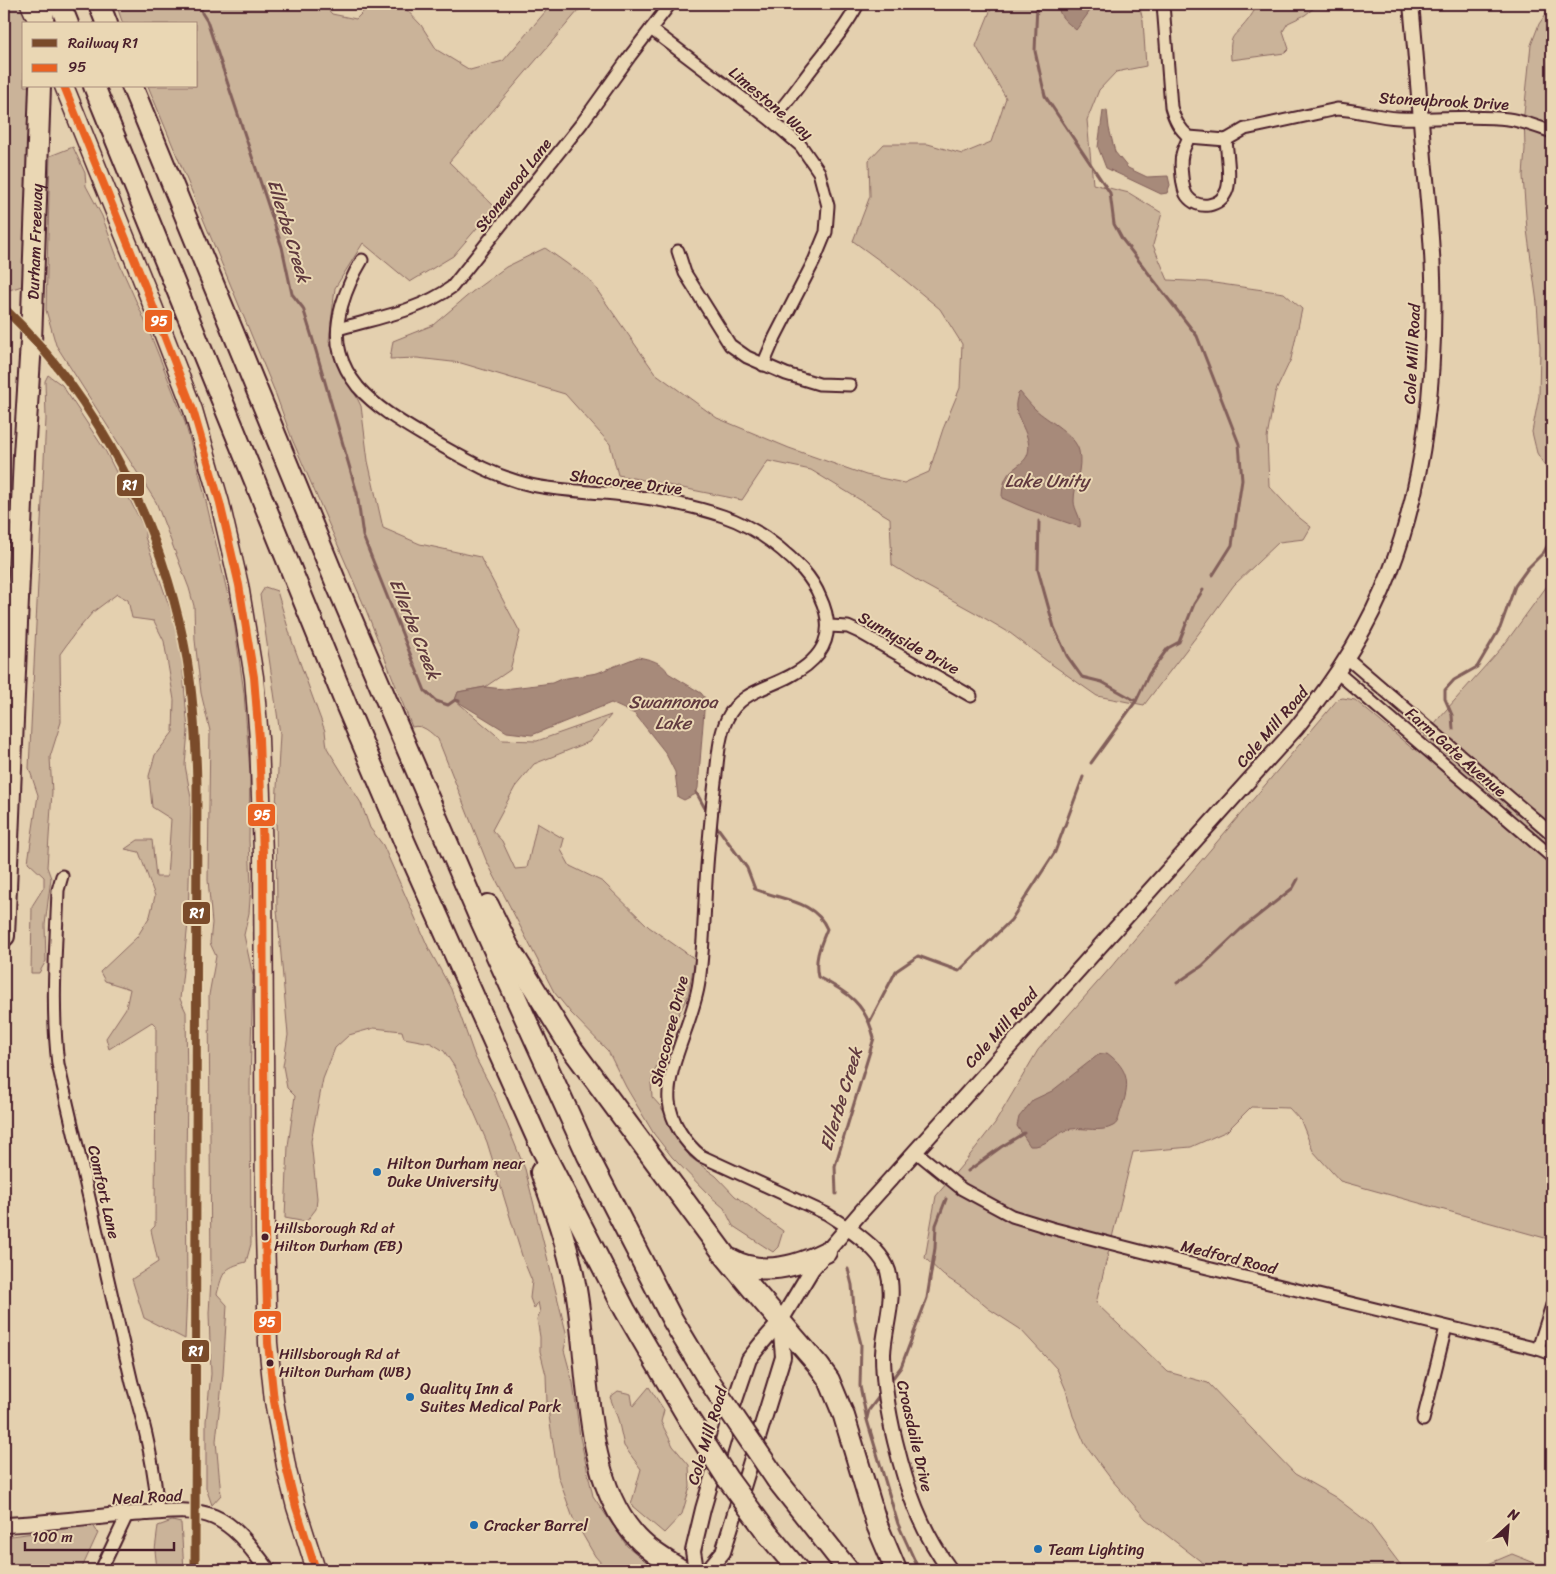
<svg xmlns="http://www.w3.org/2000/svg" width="1556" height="1574" viewBox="0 0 1556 1574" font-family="Sriracha,sans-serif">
  <rect width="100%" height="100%" fill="#e4d0af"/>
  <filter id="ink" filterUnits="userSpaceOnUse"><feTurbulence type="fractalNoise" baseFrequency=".02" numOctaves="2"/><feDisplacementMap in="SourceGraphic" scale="10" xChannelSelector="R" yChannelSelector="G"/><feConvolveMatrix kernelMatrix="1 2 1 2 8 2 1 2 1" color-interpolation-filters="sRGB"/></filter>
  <g filter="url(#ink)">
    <!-- green -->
    <g fill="#cab399" stroke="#8a6962">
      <polygon points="4,4 20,4 28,24 24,24 24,86 32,86 22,286 6,291 4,288"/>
      <path d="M116 4H323L332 14 356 19 371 4H401L421 25 437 50 470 70 503 61 552 4H584L449 162 495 207 453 256 410 282 363 243 335 288 329 341 361 406 368 461 383 528 420 544 480 557 520 632 510 670 485 687 458 692 455 700 502 740 537 741 611 715 589 742 534 764 515 787 492 830 502 841 515 869 527 868 537 823 564 839 561 850 570 866 603 882 649 927 695 959 688 996 664 1043 651 1083 652 1097 661 1107 690 1157 716 1176 735 1196 783 1231 778 1247 773 1252 733 1226 724 1208 710 1196 672 1157 654 1134 626 1087 608 1051 571 1013 554 992 486 860 438 739C430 732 423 724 412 727L366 610 292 439 275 392 148 86H196V24H123Z"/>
      <polygon points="993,4 1099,4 1104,11 1116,4 1139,4 1143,21 1146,66 1116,72 1099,90 1087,120 1093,184 1129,193 1162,213 1153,245 1168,280 1207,282 1284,293 1302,309 1291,359 1275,393 1267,438 1269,486 1296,515 1311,527 1304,539 1279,542 1234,585 1199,633 1144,705 1097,696 1047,661 1010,633 974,612 923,584 892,565 890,518 811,470 768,461 742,500 618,475 610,444 565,394 461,363 417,358 390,359 393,341 433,325 472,292 506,267 545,248 590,280 655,373 717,418 789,448 866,475 904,483 929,472 943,429 960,388 962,344 940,309 894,271 853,241 870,196 869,160 884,144 928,144 962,154 991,142 1006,98 976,46"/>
      <path d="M1266 4H1319L1305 15 1288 23 1283 31 1289 49 1285 53 1231 60C1229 31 1234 39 1248 20 1251 16 1254 11 1257 6Z"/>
      <polygon points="1552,5 1552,489 1548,471 1537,453 1532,432 1539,396 1540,347 1537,303 1527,230 1523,176 1525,149 1524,114 1531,45 1539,24"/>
      <path d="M73 147 85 173 86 186 102 216 120 265 145 321 184 419 201 480 234 621 244 693 250 773 249 840 251 886 249 913 244 935 253 976 250 1083 251 1244 246 1262C223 1268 223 1272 217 1294L227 1305 223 1374 216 1441 221 1495 212 1505 206 1488V1421L211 1374 209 1313 211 1279 209 995 216 956 210 943 212 923 208 880 210 731 201 693 195 640 194 606 189 588 156 502 56 345 46 310 50 156Z"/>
      <polygon points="48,375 62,385 106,452 145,530 145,537 180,637 188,731 185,765 191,798 188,923 180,999 186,1012 187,1088 186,1163 187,1290 185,1339 144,1318 132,1279 158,1262 151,1230 155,1226 156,1026 152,1022 109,1049 106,1038 126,1008 130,989 105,981 100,972 137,937 150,916 155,896 139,852 125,849 138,840 152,840 156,877 167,877 171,819 152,807 149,776 155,755 173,732 174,700 164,641 154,621 132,618 128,600 117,594 93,612 75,633 60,654 61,722 50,757 52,792 47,867 51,878 45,925 46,961 39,973 31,973 32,906 44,887 44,877 28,862 38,795 29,768 46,419 45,381"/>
      <polygon points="1552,579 1552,1240 1340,1181 1313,1151 1301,1121 1289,1108 1251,1107 1227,1131 1191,1147 1133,1152 1096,1303 1168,1372 1208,1383 1295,1474 1335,1497 1369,1523 1403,1568 1407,1570 1212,1570 1146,1519 1111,1479 1085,1444 1073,1416 1066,1390 1057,1369 1020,1329 989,1309 966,1290 943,1275 925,1258 936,1196 963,1164 995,1123 1038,1050 1111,967 1338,699 1343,698 1355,700 1414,750 1439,718 1504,645"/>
      <polygon points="265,587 277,591 292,641 325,731 327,748 361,803 370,828 383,845 429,949 451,989 475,1057 494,1093 525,1169 567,1336 564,1350 573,1383 580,1437 593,1496 627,1546 657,1570 607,1570 595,1556 573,1518 558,1476 547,1403 546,1375 540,1351 540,1337 537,1319 540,1312 538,1302 534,1309 530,1298 532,1281 523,1259 487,1142 454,1066 444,1051 431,1043 404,1038 402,1031 374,1028 349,1035 335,1048 323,1079 311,1141 317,1198 316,1209 306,1222 285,1218 288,1146 295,1096 287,1088 283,1066 288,1035 277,909 276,806 280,734 260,595"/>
      <polygon points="649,1387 664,1410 661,1422 673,1446 689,1465 690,1487 682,1514 664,1533 631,1505 641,1469 624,1446 618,1419 610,1397 618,1391 631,1394 633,1406"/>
      <polygon points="172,1521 181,1523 184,1570 157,1570 155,1550 158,1526"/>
      <polygon points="93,1525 98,1533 81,1570 4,1570 4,1537"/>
      <polygon points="1512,1554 1552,1570 1474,1570"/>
    </g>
    <!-- water -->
    <g fill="#a78a7a" stroke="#825f5a">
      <path d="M1059 4H1095L1076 30C1067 22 1057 16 1059 4Z"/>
      <polygon points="1107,110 1109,128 1115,152 1128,168 1147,177 1168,176 1170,185 1167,193 1161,194 1106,168 1098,147 1103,111"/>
      <path d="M1020 392C1025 398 1030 404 1035 409 1048 421 1075 434 1079 451 1083 468 1074 485 1074 501 1074 510 1082 518 1080 527L1027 509 1002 498C1002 489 1004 479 1010 472 1016 466 1026 462 1028 453 1032 438 1019 423 1016 409 1015 404 1017 398 1018 394Z"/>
      <path d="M638 657C649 659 663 662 668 673L701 693 705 698 698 788 696 794 684 800 678 797 675 772 665 752 635 714 611 703 532 735 507 732 455 700 458 692 485 687 504 689 552 683 561 679 597 673Z"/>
      <path d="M1107 1053C1130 1070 1130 1085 1121 1110 1119 1115 1119 1123 1113 1126 1101 1133 1084 1127 1071 1129 1056 1132 1046 1148 1030 1146L1017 1126 1019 1117 1033 1100 1052 1091 1098 1055Z"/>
    </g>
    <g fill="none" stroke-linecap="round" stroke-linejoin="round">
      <!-- stream -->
      <g stroke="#825f5a" stroke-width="3">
        <polyline points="200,4 202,13 207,21 282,247 292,294 303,308 312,337 357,493 363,536 425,691 436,701 448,705 455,700 459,701"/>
        <polyline points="1037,4 1035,51 1045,96 1110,193 1114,224 1122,239 1197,336 1239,444 1242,480 1232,545 1213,575"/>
        <polyline points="1039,521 1038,570 1054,627 1067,656 1082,677 1102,682 1136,701"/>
        <polyline points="1453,729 1452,715 1445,699 1445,690 1454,680 1477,667 1500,628 1515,586 1528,568 1544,552 1552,537"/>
        <polyline points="1091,763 1136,701 1149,674 1168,648 1179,642 1194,604 1203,590"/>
        <polyline points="696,792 707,812"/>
        <path d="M715 824 747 868 755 889C780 900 815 900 827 929 820 946 814 959 818 977 848 992 866 1004 874 1038L835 1166 836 1194"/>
        <polyline points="1177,983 1202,966 1241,929 1293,888 1298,879"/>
        <polyline points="870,1021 896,971 918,956 959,971 1011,920 1055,852 1083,777"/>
        <polyline points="968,1171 1001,1147 1024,1133"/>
        <polyline points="848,1269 852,1285 855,1320 861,1344 860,1386 867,1420 898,1524 919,1570"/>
        <polyline points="889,1383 901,1367 927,1298 935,1248 936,1225 946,1199"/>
        <polyline points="867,1418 869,1410 881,1394"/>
      </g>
      <defs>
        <g id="minor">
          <path d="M1163 4 1171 107C1175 121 1179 128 1189 137"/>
          <polyline points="651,29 771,120 801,146 819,172 828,206 826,232 814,261 775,337 763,365"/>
          <path d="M771 120C786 105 797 88 810 71 827 49 845 29 858 4"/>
          <path d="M1189 137 1226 140 1245 129 1337 109C1358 110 1377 117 1398 118 1434 120 1472 114 1508 119 1523 121 1538 127 1552 132"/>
          <path d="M1189 137C1187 142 1183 149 1182 155 1180 163 1182 189 1187 196 1198 211 1221 207 1227 190 1231 179 1227 153 1226 140"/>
          <polyline points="678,251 685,273 730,345 747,357 786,374 819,384 850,385"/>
          <path d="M362 260C347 285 331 323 340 353 343 365 350 377 358 387 377 409 406 425 431 440 463 458 495 477 531 485 559 491 587 491 615 494 652 498 688 504 723 516 753 526 781 547 803 570 810 578 816 587 820 597 837 633 824 658 790 676 766 689 740 692 727 719 718 738 718 761 715 782 712 806 710 829 708 853 704 896 705 940 699 982 694 1020 666 1066 669 1101 671 1122 685 1143 701 1156L827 1214 847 1227"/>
          <path d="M338 329C377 318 419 311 452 287L582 123 630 56 670 4"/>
          <polyline points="829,626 848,627 859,632 971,696"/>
          <polyline points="1347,658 1552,834"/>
          <polyline points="1338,673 1552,857"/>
          <path d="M62 876 58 890C56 948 51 1006 58 1064L132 1383C145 1425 155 1469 158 1513"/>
          <polyline points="915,1151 962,1189 1012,1216 1051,1228 1179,1261 1538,1349 1552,1354"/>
          <polyline points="1538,1349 1552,1305"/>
          <polyline points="1423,1420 1446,1327"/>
          <polyline points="101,1570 127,1515"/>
        </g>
        <g id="tertiary">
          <path d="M847 1227C862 1239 882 1252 888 1271 896 1299 884 1327 883 1354 883 1384 888 1412 895 1441 907 1490 920 1529 950 1570"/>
          <path d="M4 1525C51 1523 98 1516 146 1513 168 1512 193 1508 214 1517 238 1527 253 1551 268 1570"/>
          <path d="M696 1570 693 1551 703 1509 734 1403 749 1359 760 1345 780 1322 812 1269 860 1213 1296 728C1335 680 1368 630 1390 572 1425 482 1436 373 1433 277 1432 237 1428 198 1424 159 1420 107 1416 55 1411 4"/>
          <polyline points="708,1570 723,1552 783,1357 780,1322"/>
        </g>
        <g id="primary">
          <polyline points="30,4 39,24"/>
          <polyline points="64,86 147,291 193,410 220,503 239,585 254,677 259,739 263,854 265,1233 268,1343 274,1401 287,1471 296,1507 316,1570"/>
        </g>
        <g id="motorway">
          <polyline points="60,4 68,24"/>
          <polyline points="99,4 107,24"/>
          <polyline points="43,24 44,4"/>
          <polyline points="94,86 347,707 405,843 541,1147 625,1310 687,1416"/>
          <polyline points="132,86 337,585 481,921 588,1156 672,1319 708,1379"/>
          <polyline points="488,905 508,946 570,1046 726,1257 755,1292 819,1366 829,1380 844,1416 877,1525 896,1570"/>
          <path id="s1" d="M4 936 24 455 31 342 40 86"/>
          <path d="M541 1172C554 1208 568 1246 575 1284 590 1360 581 1473 633 1533 646 1549 664 1559 681 1570"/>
          <path d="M730 1259C761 1277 796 1267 826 1252"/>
          <polyline points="777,1480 848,1570"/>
          <polyline points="768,1534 798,1570"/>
        </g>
      </defs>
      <!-- minor casing -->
      <use href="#minor" stroke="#4a1f2b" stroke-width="15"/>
      <!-- tertiary casing -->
      <use href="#tertiary" stroke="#4a1f2b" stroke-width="18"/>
      <!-- primary casing -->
      <use href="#primary" stroke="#4a1f2b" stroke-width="21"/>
      <!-- motorway casing -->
      <use href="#motorway" stroke="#4a1f2b" stroke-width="24"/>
      <!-- minor -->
      <use href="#minor" stroke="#ead7b4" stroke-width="11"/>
      <!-- tertiary -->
      <use href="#tertiary" stroke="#ead7b4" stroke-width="14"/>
      <!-- primary -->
      <use href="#primary" stroke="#ead7b4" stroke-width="18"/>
      <!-- motorway -->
      <use href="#motorway" stroke="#ead7b4" stroke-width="20"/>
      <defs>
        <g id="motorway-bridge">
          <polyline points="708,1379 777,1480"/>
          <polyline points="687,1416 727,1478 768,1534"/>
        </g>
      </defs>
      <!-- motorway-bridge casing -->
      <use href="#motorway-bridge" stroke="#4a1f2b" stroke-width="24" stroke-linecap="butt"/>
      <!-- motorway-bridge -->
      <use href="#motorway-bridge" stroke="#ead7b4" stroke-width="20"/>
      <defs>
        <polyline id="bus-1" points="64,86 147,291 193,410 220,503 239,585 254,677 259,739 263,854 265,1233 268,1343 274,1401 287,1471 296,1507 316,1570"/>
      </defs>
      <!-- bus-1 casing -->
      <use href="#bus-1" stroke="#ead7b4" stroke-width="11"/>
      <!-- bus-1 -->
      <use href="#bus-1" stroke="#ea6222" stroke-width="8"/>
      <defs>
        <path id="rail-1" d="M4 308C100 400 164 529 187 659 194 701 196 742 197 784L195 1570"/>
      </defs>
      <!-- rail-1 casing -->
      <use href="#rail-1" stroke="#ead7b4" stroke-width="12"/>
      <!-- rail-1 -->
      <use href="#rail-1" stroke="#7a4b2a" stroke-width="9"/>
    </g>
  </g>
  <!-- markers -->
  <g fill="#1f6fb2" stroke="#ead7b4" stroke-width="2">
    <circle cx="377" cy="1172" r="5"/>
    <circle cx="410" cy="1397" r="5"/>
    <circle cx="474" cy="1525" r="5"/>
    <circle cx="1038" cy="1549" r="5"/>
  </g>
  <g fill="#4a1f2b" stroke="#ead7b4" stroke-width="2">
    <circle cx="265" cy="1237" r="4.5"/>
    <circle cx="270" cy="1363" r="4.5"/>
  </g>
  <g text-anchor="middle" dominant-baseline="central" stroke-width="4" stroke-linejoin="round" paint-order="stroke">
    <!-- bus labels -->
    <g font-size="15" fill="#4a1f2b" stroke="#ead7b4" text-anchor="start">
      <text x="274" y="1228">Hillsborough Rd at<tspan x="274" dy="18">Hilton Durham (EB)</tspan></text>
      <text x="279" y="1354">Hillsborough Rd at<tspan x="279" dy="18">Hilton Durham (WB)</tspan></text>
    </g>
    <!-- street labels -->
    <g font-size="16" fill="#4a1f2b" stroke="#ead7b4">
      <text transform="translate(1444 101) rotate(3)">Stoneybrook Drive</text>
      <text transform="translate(771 103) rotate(40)">Limestone Way</text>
      <text transform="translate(513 185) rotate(-52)">Stonewood Lane</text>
      <text stroke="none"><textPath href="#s1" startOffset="695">Durham Freeway</textPath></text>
      <text transform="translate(1412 354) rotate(-87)">Cole Mill Road</text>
      <text transform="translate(626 482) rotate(7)">Shoccoree Drive</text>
      <text transform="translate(909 643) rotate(29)">Sunnyside Drive</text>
      <text transform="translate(1272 727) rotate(-49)">Cole Mill Road</text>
      <text transform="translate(1456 752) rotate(41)">Farm Gate Avenue</text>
      <text transform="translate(1001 1028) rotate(-48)">Cole Mill Road</text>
      <text transform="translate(669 1031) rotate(-76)">Shoccoree Drive</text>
      <text transform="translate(104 1192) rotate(77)">Comfort Lane</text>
      <text transform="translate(1229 1257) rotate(14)">Medford Road</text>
      <text transform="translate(707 1436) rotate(-73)">Cole Mill Road</text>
      <text transform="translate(915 1436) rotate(77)">Croasdaile Drive</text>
      <text transform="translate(147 1497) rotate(-3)">Neal Road</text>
    </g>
    <!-- poi labels -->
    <g font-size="16" fill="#4a1f2b" stroke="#ead7b4" text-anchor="start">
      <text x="387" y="1163">Hilton Durham near<tspan x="387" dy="18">Duke University</tspan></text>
      <text x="420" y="1388">Quality Inn &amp;<tspan x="420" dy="18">Suites Medical Park</tspan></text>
      <text x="484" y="1525">Cracker Barrel</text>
      <text x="1048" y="1549">Team Lighting</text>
    </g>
    <!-- water labels -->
    <g font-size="18" font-style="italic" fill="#613a3f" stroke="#ead7b4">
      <text transform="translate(289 231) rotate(73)">Ellerbe Creek</text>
      <text x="1047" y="481">Lake Unity</text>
      <text transform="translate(415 629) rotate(68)">Ellerbe Creek</text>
      <text x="673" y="702">Swannonoa<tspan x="673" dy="21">Lake</tspan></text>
      <text transform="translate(841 1099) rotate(-73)">Ellerbe Creek</text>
    </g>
  </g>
  <g stroke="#ead7b4" stroke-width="2">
    <rect x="144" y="309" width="29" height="24" rx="5" fill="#ea6222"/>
    <rect x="116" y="473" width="29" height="24" rx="5" fill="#7a4b2a"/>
    <rect x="247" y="803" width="29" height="24" rx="5" fill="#ea6222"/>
    <rect x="182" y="901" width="29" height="24" rx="5" fill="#7a4b2a"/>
    <rect x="253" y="1310" width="29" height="24" rx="5" fill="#ea6222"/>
    <rect x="181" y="1339" width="29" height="24" rx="5" fill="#7a4b2a"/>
  </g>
  <g font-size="14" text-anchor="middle" font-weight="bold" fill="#fff">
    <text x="159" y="326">95</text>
    <text x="130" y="490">R1</text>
    <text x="262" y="820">95</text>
    <text x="197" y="918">R1</text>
    <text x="267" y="1327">95</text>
    <text x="196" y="1356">R1</text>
  </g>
  <!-- margin -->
  <rect width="1556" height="1574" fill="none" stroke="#ead7b4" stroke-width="20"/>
  <rect x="10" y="10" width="1536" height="1554" fill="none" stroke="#4a1f2b" stroke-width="2" filter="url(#ink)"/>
  <!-- legend -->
  <rect x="22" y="22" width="175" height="65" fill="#ead7b4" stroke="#aa8d7d"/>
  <rect x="32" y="39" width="25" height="8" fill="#7a4b2a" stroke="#aa8d7d"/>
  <text x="68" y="48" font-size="15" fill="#4a1f2b">Railway R1</text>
  <rect x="32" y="64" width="25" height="8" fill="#ea6222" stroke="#aa8d7d"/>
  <text x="68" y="72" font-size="15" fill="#4a1f2b">95</text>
  <!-- north arrow -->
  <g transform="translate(1508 1526) rotate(26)" stroke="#ead7b4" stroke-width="4" paint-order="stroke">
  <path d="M0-4L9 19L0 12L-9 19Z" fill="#4a1f2b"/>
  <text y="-8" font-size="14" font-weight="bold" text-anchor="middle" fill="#4a1f2b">N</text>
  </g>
  <!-- scale -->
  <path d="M25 1542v8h149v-8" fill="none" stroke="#4a1f2b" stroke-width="2.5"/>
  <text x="32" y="1542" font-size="15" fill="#4a1f2b" stroke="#ead7b4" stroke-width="4" paint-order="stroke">100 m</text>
</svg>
